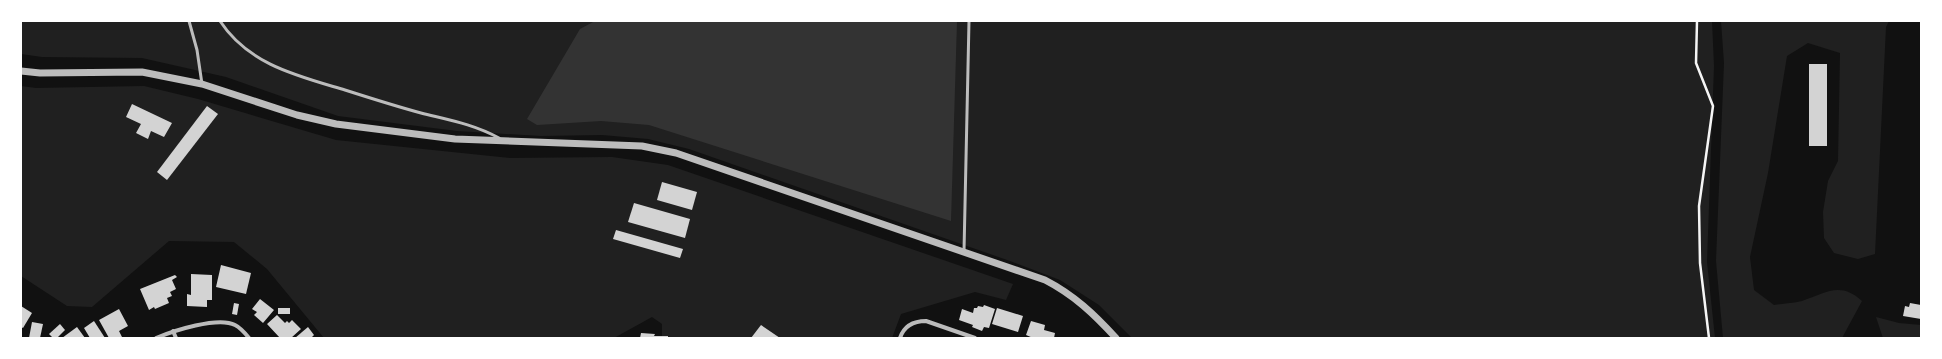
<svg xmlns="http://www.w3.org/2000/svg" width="1942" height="359" viewBox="0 0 1942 359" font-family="Merriweather,serif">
  <rect width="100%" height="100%" fill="#111"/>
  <!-- green -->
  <g fill="#202020">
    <polygon points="21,21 1712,21 1714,66 1707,262 1715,338 1132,338 1099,305 1060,280 1010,261 689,149 648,139 602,135 541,136 457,131 338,116 226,77 142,58 42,57 21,54"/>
    <path d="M1721 21H1889L1886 27 1875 254 1858 259 1834 253 1824 238 1823 212 1828 181 1838 161 1840 53 1808 43 1787 56 1768 173 1750 257 1754 290 1774 305C1783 304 1793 303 1802 301 1826 293 1840 281 1862 301L1842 338H1723L1716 261 1724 63Z"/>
    <polygon points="21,86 36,88 144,86 198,99 336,140 510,158 612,157 668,165 1013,284 1006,300 975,292 901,314 892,338 662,338 662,324 652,317 614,338 324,338 267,269 234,242 169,241 92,307 67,306 21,276"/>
    <polygon points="1876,317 1899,323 1921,325 1921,338 1883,338"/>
  </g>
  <!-- water -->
  <polygon fill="#333" points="595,21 957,21 951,221 649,125 601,121 537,125 527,119 580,29"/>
  <!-- building -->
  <g fill="#d3d3d3">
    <rect x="1809" y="64" width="18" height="82"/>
    <polygon points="132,104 172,123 164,137 151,131 148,139 136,133 141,124 126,117"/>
    <polygon points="207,106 218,114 167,180 157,172"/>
    <polygon points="662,182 697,192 692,210 657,200"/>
    <polygon points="634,203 690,219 685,238 628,222"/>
    <polygon points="616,230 683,249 680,258 613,239"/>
    <polygon points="221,265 251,273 246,294 216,287"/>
    <polygon points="191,274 212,275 212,300 207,300 207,307 187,306 187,294 191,295"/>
    <polygon points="175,275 177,277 172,280 176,289 170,292 172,296 167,298 169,303 155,309 154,307 149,310 140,289"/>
    <polygon points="260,299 274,310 263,323 254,315 257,312 252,309"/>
    <polygon points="234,303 239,304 237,315 232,314"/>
    <polygon points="1910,303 1921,305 1921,319 1903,316 1905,306 1909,307"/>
    <polygon points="984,305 995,309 989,328 984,327 982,331 972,327 973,325 959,320 962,309 973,313 974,308 977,308 978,306 983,307"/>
    <polygon points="21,306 32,313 23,328 21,327"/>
    <rect x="278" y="308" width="12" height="6"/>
    <polygon points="997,308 1023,316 1018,332 992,324"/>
    <polygon points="119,309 128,326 119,331 122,337 109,338 99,320"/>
    <polygon points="277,315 285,323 287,321 289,323 292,320 301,329 291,338 280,338 267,324"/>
    <polygon points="94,321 105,338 90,338 84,328"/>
    <polygon points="1031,321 1045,325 1044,330 1055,333 1054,338 1033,338 1026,335"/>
    <polygon points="32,322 43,324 40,338 29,338"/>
    <polygon points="60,324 65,330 57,338 53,338 49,334"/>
    <polygon points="761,325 780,338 751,338"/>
    <polygon points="77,327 85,338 62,338"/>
    <polygon points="308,327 314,335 311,338 295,338"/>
    <polygon points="641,333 655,334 654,336 668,336 668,338 640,338"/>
  </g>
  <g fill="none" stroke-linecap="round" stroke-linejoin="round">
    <!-- path -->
    <polyline stroke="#f5f5f5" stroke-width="2.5" points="1697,21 1696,63 1713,106 1699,206 1700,263 1709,338"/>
    <!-- service -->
    <g stroke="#bcbcbc" stroke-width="3">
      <polyline points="189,21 197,50 202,84"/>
      <path d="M220 21C249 65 298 76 345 90 370 98 395 106 421 113 449 120 473 124 499 138"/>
      <polyline points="964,251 969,21"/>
    </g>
    <!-- minor -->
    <g stroke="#bcbcbc" stroke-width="4">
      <polyline points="173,331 176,338"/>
      <path d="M156 338C173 331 218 316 235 325 241 328 245 333 249 338"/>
      <path d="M900 338C904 326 914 321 926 321L975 338"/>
    </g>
    <!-- tertiary -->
    <path stroke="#bcbcbc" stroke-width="7" d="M21 71 40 73 142 72 202 84 297 115 336 124 455 139 642 146 676 153 1045 280C1074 295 1094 314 1116 338"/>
  </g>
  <!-- border -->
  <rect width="1942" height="359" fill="none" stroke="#ffffff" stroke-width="44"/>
</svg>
